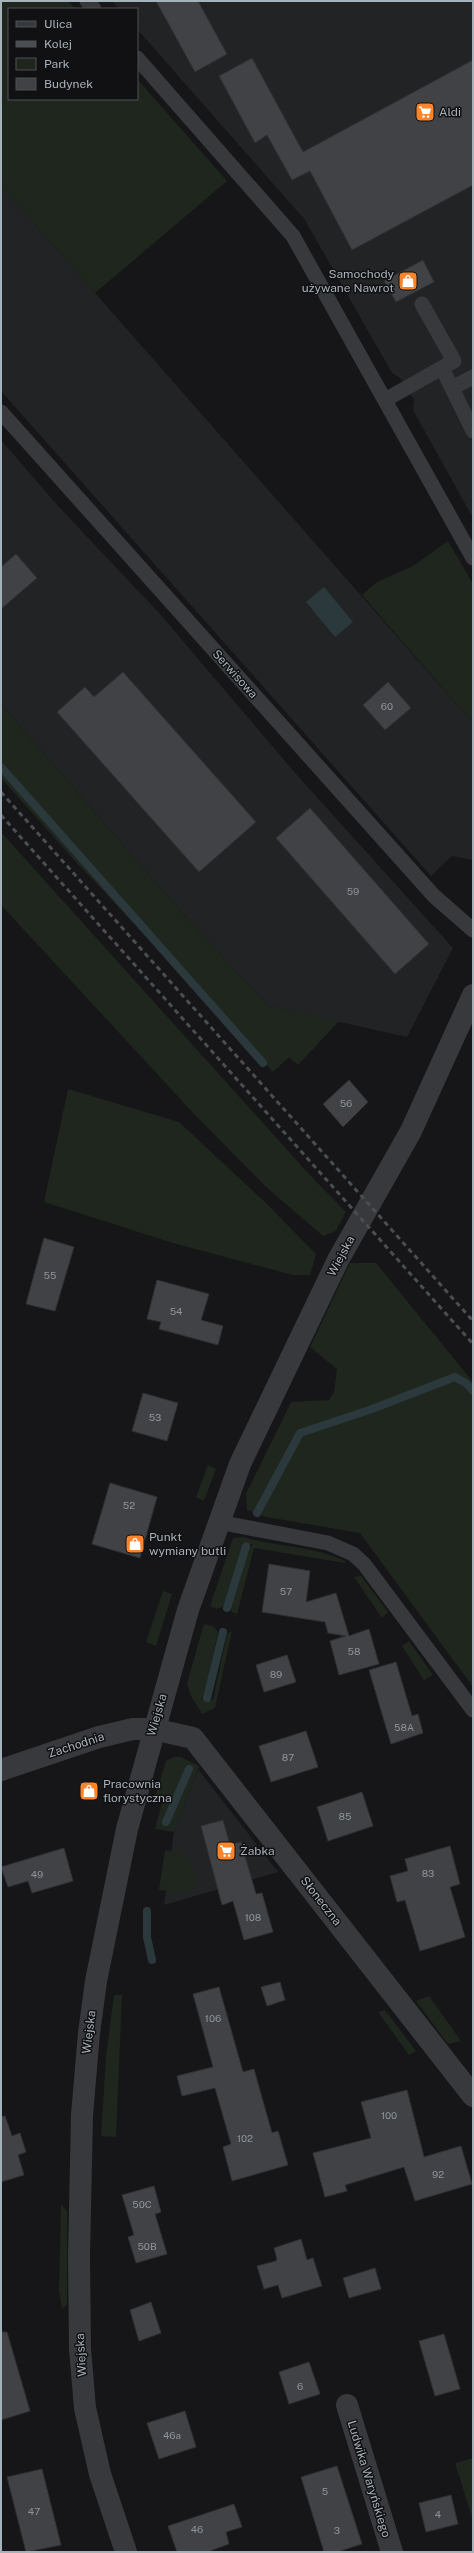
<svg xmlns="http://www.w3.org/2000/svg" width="474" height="2553" viewBox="0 0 474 2553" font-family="'Public Sans',sans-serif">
  <rect width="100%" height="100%" fill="#161618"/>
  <!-- built -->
  <g fill="#222325">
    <polygon points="112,1 473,1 473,518 413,410 414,400 400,378 392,373 305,220 137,29 137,9 119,9"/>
    <polygon points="1,186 473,723 473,860 452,856 431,876 1,391"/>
    <polygon points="1,440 59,507 160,614 296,774 453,948 407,1037 268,1006 177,907 1,704"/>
    <polygon points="198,1769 278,1872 164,1905 174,1832"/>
  </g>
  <!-- green -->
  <g fill="#1e261e">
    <polygon points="1,1 68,1 75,9 9,9 9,99 137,99 137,79 227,181 95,293 1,186"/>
    <polygon points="448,541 473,584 473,723 362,595 377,582 413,566"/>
    <polygon points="1,704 177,907 268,1006 339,1021 298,1065 289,1057 273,1072 77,863 1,778"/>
    <polygon points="1,832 307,1172 346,1212 336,1231 323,1236 265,1186 196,1116 1,905"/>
    <polygon points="68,1089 179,1122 266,1203 316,1254 310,1275 293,1275 173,1243 44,1202"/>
    <polygon points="350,1263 376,1263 473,1382 473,1687 360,1533 266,1517 247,1510 246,1494 291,1402 329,1400 334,1392 337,1369 310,1347"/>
    <polygon points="208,1465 216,1469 204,1501 196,1497"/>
    <path d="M244 1537C277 1547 314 1546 345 1561V1563L254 1548 237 1614 232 1612 231 1608 249 1548 253 1545 243 1542 224 1606 217 1609 210 1606 233 1538Z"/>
    <polygon points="361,1576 388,1612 382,1618 354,1577"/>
    <polygon points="163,1591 172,1594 156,1646 146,1642"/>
    <polygon points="204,1624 213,1626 218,1632 204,1697 201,1699 213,1700 227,1634 232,1631 215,1708 202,1714 190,1694 187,1683"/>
    <polygon points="409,1641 433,1675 424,1680 402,1646"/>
    <polygon points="174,1757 181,1757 199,1766 174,1832 155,1829 163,1799 155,1797 166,1761"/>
    <path d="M165 1850C191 1853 191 1865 197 1888L169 1896 167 1891 159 1890Z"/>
    <polygon points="114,1995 122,1995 116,2137 101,2136 106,2057"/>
    <polygon points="429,1996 461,2041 448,2044 416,2001"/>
    <polygon points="385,2010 416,2051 409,2055 378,2012"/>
    <polygon points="61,2204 67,2211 67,2304 62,2309 59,2291"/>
    <polygon points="473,2458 473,2520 455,2463"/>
  </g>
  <!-- water -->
  <polygon fill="#2b393d" points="324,587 353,622 335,637 306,602"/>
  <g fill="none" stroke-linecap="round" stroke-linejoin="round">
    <!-- stream -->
    <g stroke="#2b393d" stroke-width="8">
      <polyline points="1,767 263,1063"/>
      <polyline points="257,1513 300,1433 372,1409 455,1377 467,1384 473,1391"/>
      <polyline points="227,1608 246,1546"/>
      <polyline points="207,1698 223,1632"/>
      <polyline points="166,1822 189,1769"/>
      <polyline points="147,1911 147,1937 152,1960"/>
    </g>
  </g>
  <!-- building -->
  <g fill="#404245" stroke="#303134">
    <polygon points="156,1 198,1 227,54 195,72"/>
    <polygon points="252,58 303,152 473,60 473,185 352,250 310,171 292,180 267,135 255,143 219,76"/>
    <polygon points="423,260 434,282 396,302 384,281"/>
    <polygon points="16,554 37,578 1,609 1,567"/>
    <polygon points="123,672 256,822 199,872 57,712 85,687 94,697"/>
    <polygon points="388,682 411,708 385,730 363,705"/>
    <polygon points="310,808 429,944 395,974 276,838"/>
    <polygon points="349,1080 368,1102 343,1127 323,1104"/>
    <polygon points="44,1238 74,1247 55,1311 26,1304"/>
    <polygon points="157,1280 209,1294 201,1320 223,1326 218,1345 159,1329 161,1322 147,1319"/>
    <polygon points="143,1393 178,1403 167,1441 132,1431"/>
    <polygon points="110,1483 157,1497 140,1558 92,1544"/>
    <polygon points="269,1564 310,1571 306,1602 336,1593 349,1636 369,1629 379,1664 339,1675 330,1641 346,1636 328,1633 325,1622 262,1612"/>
    <polygon points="287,1655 296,1682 264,1692 256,1665"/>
    <polygon points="396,1662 412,1716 418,1714 423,1733 391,1744 369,1670"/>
    <polygon points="306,1731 318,1767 271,1782 259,1746"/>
    <polygon points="362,1792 373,1826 328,1841 317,1807"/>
    <polygon points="223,1820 230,1845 241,1842 256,1894 262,1893 273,1932 244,1940 233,1901 222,1905 201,1826"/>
    <polygon points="450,1846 460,1884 450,1887 465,1937 420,1951 405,1900 397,1902 390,1876 408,1871 405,1859"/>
    <polygon points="64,1848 73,1881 32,1893 28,1881 8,1887 1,1867"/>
    <polygon points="280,1982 285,2000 267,2006 261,1987"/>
    <polygon points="219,1987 243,2072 254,2069 272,2133 278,2131 288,2165 232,2181 223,2147 231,2144 215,2088 182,2096 177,2076 213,2067 193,1994"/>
    <polygon points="407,2090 424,2157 461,2146 472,2184 415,2201 404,2167 345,2185 347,2191 325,2197 313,2153 371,2138 361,2102"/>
    <polygon points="5,2116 12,2136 20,2133 26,2152 18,2155 24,2175 1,2182 1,2117"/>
    <polygon points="154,2186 161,2212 155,2214 167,2254 136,2263 128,2237 134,2235 122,2195"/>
    <polygon points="301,2239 307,2260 313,2258 322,2286 282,2298 278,2285 264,2289 257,2266 276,2261 277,2259 274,2248"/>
    <polygon points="375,2268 381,2289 349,2298 343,2278"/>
    <polygon points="151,2302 161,2333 139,2341 130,2310"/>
    <polygon points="1,2332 7,2332 30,2411 1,2420"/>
    <polygon points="444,2334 460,2389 435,2396 419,2341"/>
    <polygon points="309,2362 320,2394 289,2404 279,2372"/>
    <polygon points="185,2411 196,2447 159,2459 147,2423"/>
    <polygon points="337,2466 362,2544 337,2552 324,2552 301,2477"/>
    <polygon points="42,2469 61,2545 26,2552 7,2477"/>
    <polygon points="451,2495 458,2524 426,2532 419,2503"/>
    <polygon points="234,2504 242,2527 226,2532 229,2544 207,2552 177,2552 168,2526"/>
  </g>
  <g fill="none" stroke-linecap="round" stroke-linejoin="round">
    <!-- service -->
    <g stroke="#37393d" stroke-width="15">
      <polyline points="87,1 94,9"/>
      <polyline points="137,58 293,236 473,558"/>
      <polyline points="442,368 473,431"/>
      <polyline points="452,388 473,377"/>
      <polyline points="385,400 454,361 422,304"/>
      <polyline points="1,412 434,896 473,930"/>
      <polyline points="218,1522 328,1543 353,1554 364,1564 473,1710"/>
    </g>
    <!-- minor -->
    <g stroke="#37393d" stroke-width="22">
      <polyline points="1,1770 99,1737 133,1729 153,1729 193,1738 473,2096"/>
      <polyline points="347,2405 392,2552"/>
      <polyline points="126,2552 100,2474 85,2408 80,2349 79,2256 82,2115 89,2033 96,1981 127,1829 188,1610 240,1464 338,1260 411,1131 473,995"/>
    </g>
    <!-- rail -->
    <g stroke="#4a4e52" stroke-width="3" stroke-dasharray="5 4" stroke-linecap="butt">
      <polyline points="1,792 473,1321"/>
      <polyline points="1,815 473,1344"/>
    </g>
  </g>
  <!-- icons -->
  <defs>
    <symbol id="supermarket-square" viewBox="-11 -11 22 22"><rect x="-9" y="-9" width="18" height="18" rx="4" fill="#fd8429" stroke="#111113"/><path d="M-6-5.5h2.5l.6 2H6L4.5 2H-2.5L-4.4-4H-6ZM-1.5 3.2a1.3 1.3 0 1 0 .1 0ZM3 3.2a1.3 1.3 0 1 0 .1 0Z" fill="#fff"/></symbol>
    <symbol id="shop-square" viewBox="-11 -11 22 22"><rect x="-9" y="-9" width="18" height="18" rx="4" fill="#fd8429" stroke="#111113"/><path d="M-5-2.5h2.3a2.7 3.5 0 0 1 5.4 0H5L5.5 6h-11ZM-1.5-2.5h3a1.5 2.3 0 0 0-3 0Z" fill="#fff"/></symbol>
  </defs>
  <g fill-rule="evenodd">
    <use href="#supermarket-square" x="414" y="101" width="22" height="22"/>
    <use href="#shop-square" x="397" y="270" width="22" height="22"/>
    <use href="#shop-square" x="124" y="1533" width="22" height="22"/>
    <use href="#shop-square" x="78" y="1780" width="22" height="22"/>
    <use href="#supermarket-square" x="215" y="1840" width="22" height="22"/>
  </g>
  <g text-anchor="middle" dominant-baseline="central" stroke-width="3" stroke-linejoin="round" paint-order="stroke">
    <!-- number labels -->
    <g font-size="10" fill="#8d959c">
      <text x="387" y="706">60</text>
      <text x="353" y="891">59</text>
      <text x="346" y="1103">56</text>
      <text x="50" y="1275">55</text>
      <text x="176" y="1311">54</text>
      <text x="155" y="1417">53</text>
      <text x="129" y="1505">52</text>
      <text x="286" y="1591">57</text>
      <text x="354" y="1651">58</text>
      <text x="276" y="1674">89</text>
      <text x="404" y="1727">58A</text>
      <text x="288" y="1757">87</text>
      <text x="345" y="1816">85</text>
      <text x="428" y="1873">83</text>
      <text x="37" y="1874">49</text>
      <text x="253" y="1917">108</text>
      <text x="213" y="2018">106</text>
      <text x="389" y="2115">100</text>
      <text x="245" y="2138">102</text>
      <text x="438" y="2174">92</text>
      <text x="142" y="2204">50C</text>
      <text x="147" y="2246">50B</text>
      <text x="300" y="2386">6</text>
      <text x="172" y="2435">46a</text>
      <text x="325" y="2491">5</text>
      <text x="34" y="2511">47</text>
      <text x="438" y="2514">4</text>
      <text x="197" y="2529">46</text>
      <text x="337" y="2530">3</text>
    </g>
    <!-- poi labels -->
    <g font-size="12" fill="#a7b1b9" stroke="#111113" text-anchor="start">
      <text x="439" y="112">Aldi</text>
      <text x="394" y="274" text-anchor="end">Samochody<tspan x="394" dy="14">używane Nawrot</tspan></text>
      <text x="149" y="1537">Punkt<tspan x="149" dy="14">wymiany butli</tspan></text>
      <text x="103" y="1784">Pracownia<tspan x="103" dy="14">florystyczna</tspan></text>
      <text x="240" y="1851">Żabka</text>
    </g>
    <!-- street labels -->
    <g font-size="12" fill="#a7b1b9" stroke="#111113">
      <text transform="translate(235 674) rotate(48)">Serwisowa</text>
      <text transform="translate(341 1256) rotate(-62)">Wiejska</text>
      <text transform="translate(157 1715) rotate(-74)">Wiejska</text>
      <text transform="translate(76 1745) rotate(-18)">Zachodnia</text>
      <text transform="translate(321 1901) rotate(52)">Słoneczna</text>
      <text transform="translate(89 2032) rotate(-83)">Wiejska</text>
      <text transform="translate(81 2355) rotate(-93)">Wiejska</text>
      <text transform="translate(369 2479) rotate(73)">Ludwika Waryńskiego</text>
    </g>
  </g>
  <!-- border -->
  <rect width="474" height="2553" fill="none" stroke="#a7b1b9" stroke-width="4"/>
  <!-- legend -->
  <rect x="8" y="8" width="130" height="92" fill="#111113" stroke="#4d5155"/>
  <rect x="16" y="21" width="20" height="6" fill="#37393d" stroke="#4d5155"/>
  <text x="44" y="28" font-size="12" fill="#a7b1b9">Ulica</text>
  <rect x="16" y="41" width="20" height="6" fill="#4a4e52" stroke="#4d5155"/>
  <text x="44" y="48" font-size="12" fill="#a7b1b9">Kolej</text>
  <rect x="16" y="58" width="20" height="12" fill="#1e261e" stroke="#4d5155"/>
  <text x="44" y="68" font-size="12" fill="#a7b1b9">Park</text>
  <rect x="16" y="78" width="20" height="12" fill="#404245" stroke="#4d5155"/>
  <text x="44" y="88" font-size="12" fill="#a7b1b9">Budynek</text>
</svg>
